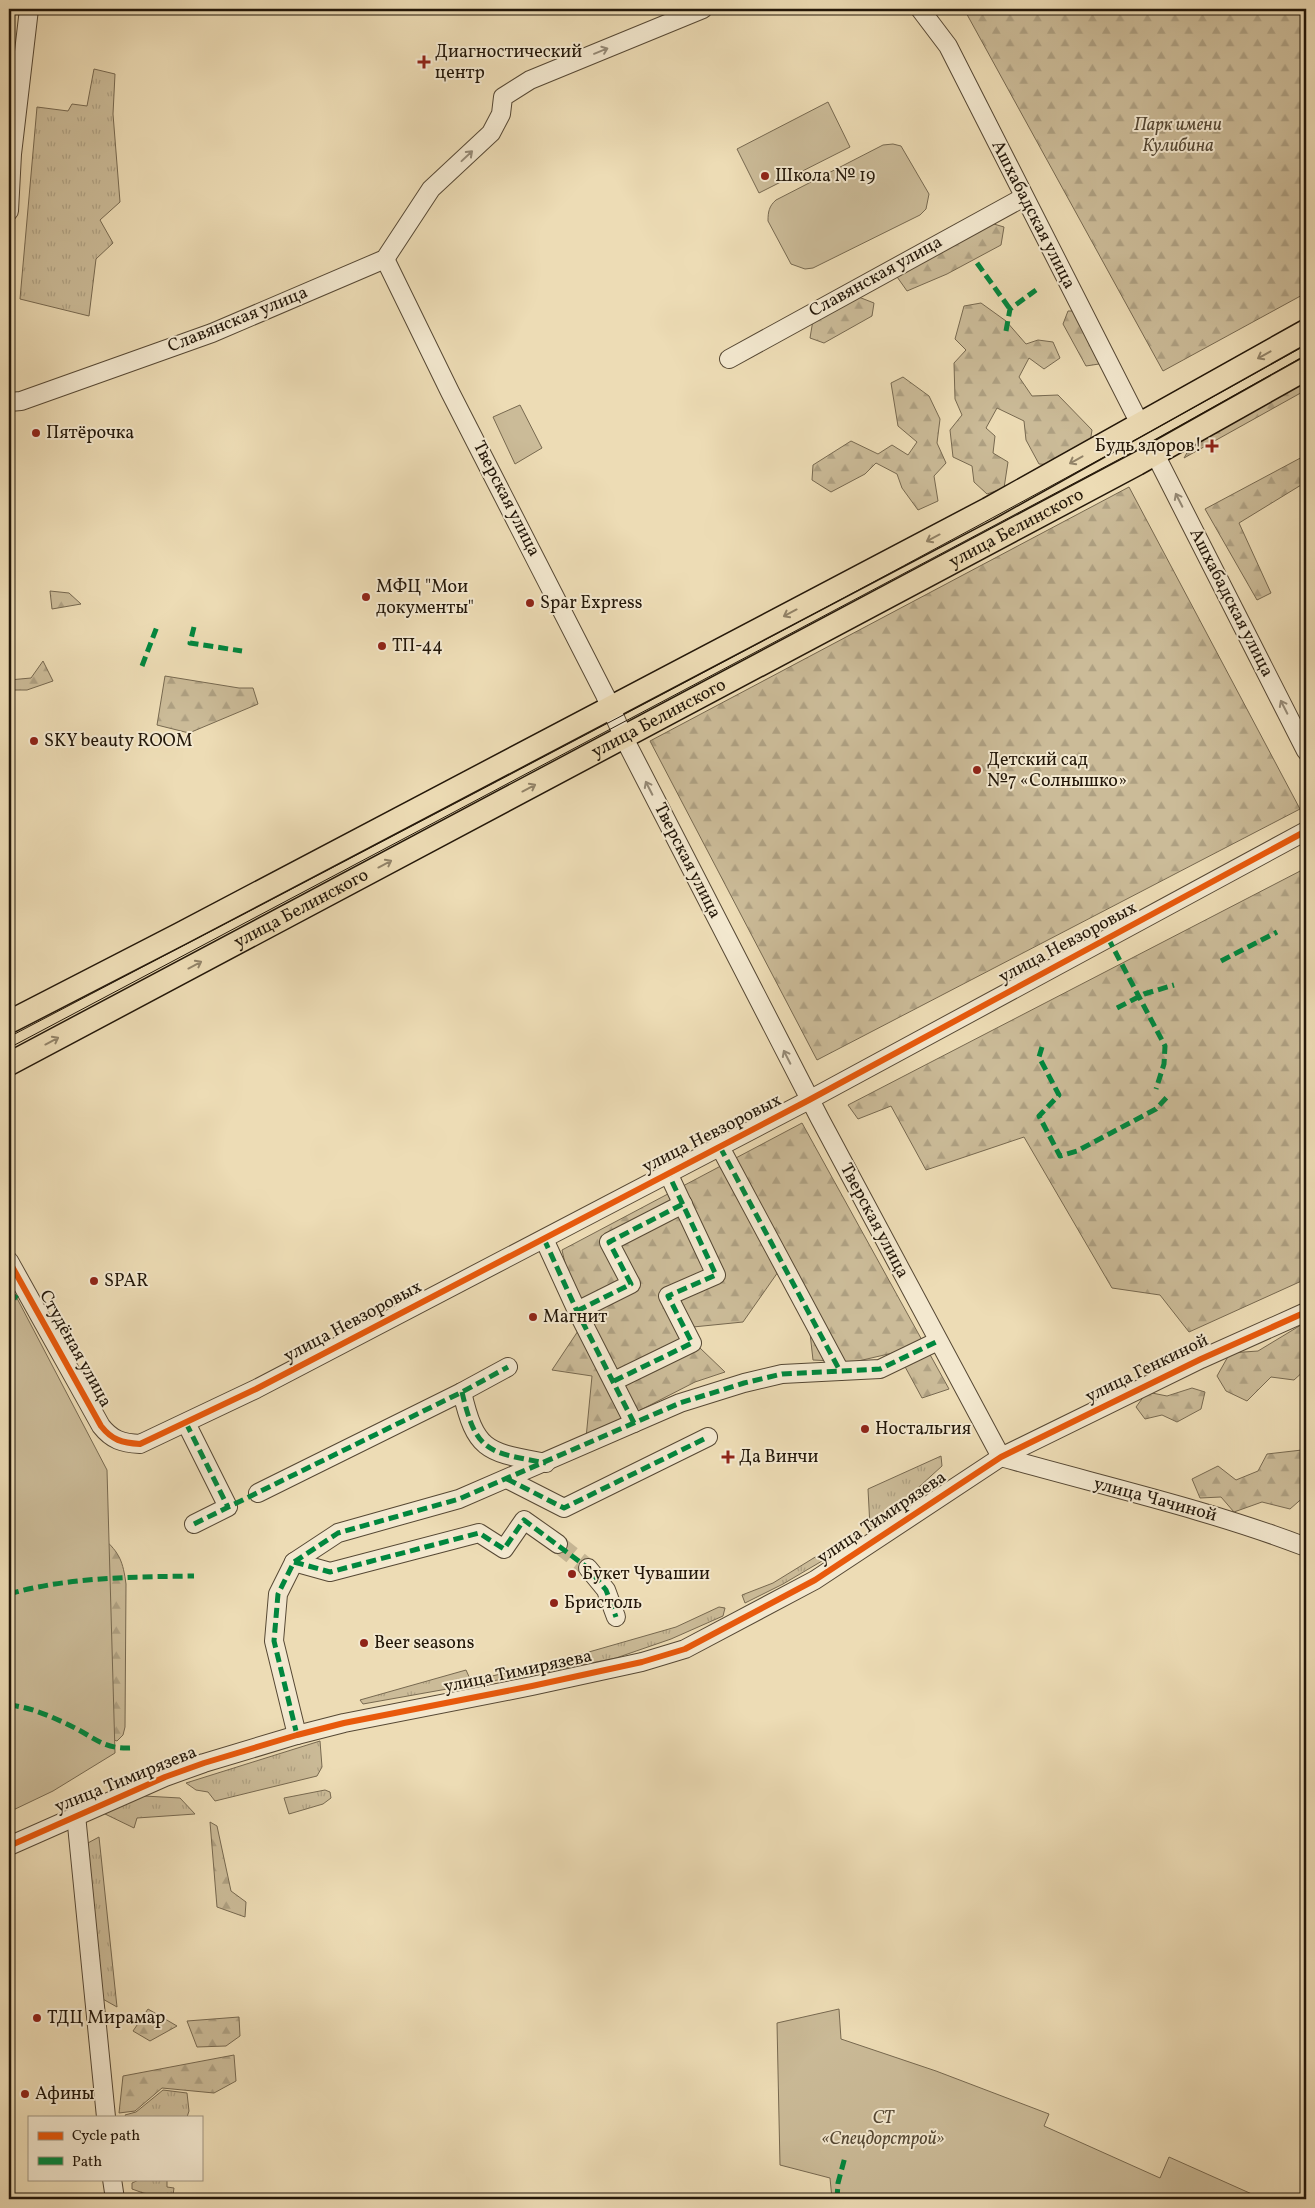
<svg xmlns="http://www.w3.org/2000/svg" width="1315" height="2208" viewBox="0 0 1315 2208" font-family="Vollkorn,serif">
  <defs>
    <pattern id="grass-tufts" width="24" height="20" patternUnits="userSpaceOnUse" patternTransform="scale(1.25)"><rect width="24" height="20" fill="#cbbb98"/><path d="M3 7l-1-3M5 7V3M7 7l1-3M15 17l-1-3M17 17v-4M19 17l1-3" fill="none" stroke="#aea082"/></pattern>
    <pattern id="forest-firs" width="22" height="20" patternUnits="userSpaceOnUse" patternTransform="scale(1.25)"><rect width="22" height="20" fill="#cbbb98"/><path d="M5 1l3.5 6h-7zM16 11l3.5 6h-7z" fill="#aea082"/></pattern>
  </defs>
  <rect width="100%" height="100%" fill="#eddcb5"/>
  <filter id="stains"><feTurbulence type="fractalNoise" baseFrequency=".004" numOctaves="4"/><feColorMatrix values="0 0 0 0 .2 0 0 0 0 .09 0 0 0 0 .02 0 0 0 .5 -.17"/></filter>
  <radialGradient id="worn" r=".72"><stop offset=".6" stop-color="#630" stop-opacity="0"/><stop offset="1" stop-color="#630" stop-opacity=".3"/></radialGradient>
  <!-- grass -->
  <g fill="url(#grass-tufts)" stroke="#776950">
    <polygon points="94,69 115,74 113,114 120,202 100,220 113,243 96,259 89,316 20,299 37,107 68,111 72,104 87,106"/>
    <polygon points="941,1456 942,1466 876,1526 870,1527 868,1489"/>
    <polygon points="851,1535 856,1535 856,1541 783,1584 745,1603 742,1595 773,1583"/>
    <polygon points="719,1607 725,1608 723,1616 671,1639 616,1658 542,1673 540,1666 676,1627"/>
    <polygon points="522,1669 523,1673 520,1676 363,1704 360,1700 466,1670 471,1681"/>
    <polygon points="320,1741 322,1767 317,1776 215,1801 208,1792 196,1790 186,1783"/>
    <polygon points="325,1790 330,1792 331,1798 323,1804 289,1814 284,1798"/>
    <polygon points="144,1796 180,1798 195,1814 137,1818 134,1828 103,1813"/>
    <polygon points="99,1837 117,2007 101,1998 86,1844"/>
    <polygon points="163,2090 187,2093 189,2111 187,2117 126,2117 125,2115 136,2112"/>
    <polygon points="141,2179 167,2179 167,2187 174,2188 173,2195 146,2194 132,2189 132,2183"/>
  </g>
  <!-- forest -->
  <g fill="url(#forest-firs)" stroke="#776950">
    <polygon points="964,9 1306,9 1306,293 1163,371"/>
    <polygon points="987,222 1004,227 1001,245 947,274 907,291 895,274"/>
    <polygon points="856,296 874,303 872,316 824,343 810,338 813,320"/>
    <polygon points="981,303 1006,321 1026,344 1038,340 1053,342 1060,358 1044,369 1029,358 1019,377 1032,396 1058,395 1092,430 1090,443 1055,465 1039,464 1026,440 1024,421 997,408 986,428 995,436 993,453 1008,462 1004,488 987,494 974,482 972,466 953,457 950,430 962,415 955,399 954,363 966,350 955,339 964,306"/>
    <polygon points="1068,311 1087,311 1109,349 1099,364 1086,366 1063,324"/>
    <polygon points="903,377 929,396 940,419 937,443 946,463 934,476 938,501 918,510 902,488 897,474 876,463 865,474 831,492 812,480 813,465 851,441 878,454 892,445 908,455 917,442 898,426 891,383"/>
    <polygon points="1306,381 1306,390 1184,458 1192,444"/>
    <polygon points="1306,455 1306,482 1239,523 1271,593 1257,600 1205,509"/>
    <polygon points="1129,487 1300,809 817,1060 650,741"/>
    <polygon points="50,591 69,593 81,604 52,609"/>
    <polygon points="43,661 53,681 27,690 9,690 9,680 31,678"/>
    <polygon points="165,676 239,688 253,688 258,704 189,733 157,725"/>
    <polygon points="1306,868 1306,1279 1189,1332 1160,1295 1112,1288 1024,1137 926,1170 891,1106 858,1119 848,1105"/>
    <polygon points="802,1123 949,1389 922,1398 897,1352 854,1362 813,1360 810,1333 778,1272 743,1322 693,1327 700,1348 725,1372 695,1382 586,1438 592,1376 552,1370 580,1328 562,1250"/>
    <polygon points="1306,1322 1306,1369 1294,1380 1271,1377 1247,1401 1226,1391 1217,1376 1230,1353 1258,1351"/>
    <polygon points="1192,1388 1205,1392 1201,1409 1177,1422 1162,1415 1145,1419 1136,1407 1147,1392 1167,1396"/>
    <polygon points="1306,1443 1306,1495 1290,1509 1262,1502 1234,1512 1221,1497 1200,1498 1192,1479 1218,1466 1236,1480 1258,1471 1267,1454 1302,1450"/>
    <path d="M103 1538C120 1553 123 1562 126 1584L125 1727 123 1735 117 1741 106 1737Z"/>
    <polygon points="210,1822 217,1826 231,1891 246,1902 245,1917 217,1907"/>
    <polygon points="148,2009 177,2026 150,2041 133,2031"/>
    <polygon points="239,2017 240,2036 226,2046 197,2047 187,2021"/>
    <polygon points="234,2055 236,2081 214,2093 162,2088 135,2111 119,2113 123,2076"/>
  </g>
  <!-- green -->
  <g fill="#cbbb98" stroke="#776950">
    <polygon points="828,102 850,147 759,193 737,149"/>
    <path d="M893 144 901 146 929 194 926 209 920 215 813 268 805 269 791 264 768 221C768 212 769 206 776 200L883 145Z"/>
    <polygon points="520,405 542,448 515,464 493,417"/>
    <polygon points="9,1283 107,1470 115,1753 53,1791 9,1812"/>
    <polygon points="839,2009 841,2039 936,2071 1049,2114 1044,2126 1160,2178 1169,2157 1263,2199 832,2199 830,2178 780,2165 777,2023"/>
  </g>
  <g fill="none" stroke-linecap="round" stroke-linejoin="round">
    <!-- minor-tunnel -->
    <polyline stroke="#c5b593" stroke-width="18" stroke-dasharray="18 9" stroke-linecap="butt" points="558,1544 588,1568"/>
    <defs>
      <g id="minor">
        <polyline points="920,9 948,46 1140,424"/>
        <polyline points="9,211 12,154 29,9"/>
        <polyline points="385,259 450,392 605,695 624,738 820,1119 1001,1457"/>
        <polyline points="729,359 1024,197"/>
        <polyline points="9,402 21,401 212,333 385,259 431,189 491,133 501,114 503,97 530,80 703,9"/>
        <polyline points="1155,454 1306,751"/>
        <polyline points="720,1147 840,1371"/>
        <polyline points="544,1239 577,1311 634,1423"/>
        <path d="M9 1261 101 1426C112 1440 122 1443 140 1444L256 1389 809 1100 1306 831"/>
        <polyline points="577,1311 631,1284 609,1242 683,1204"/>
        <polyline points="614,1381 692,1343 668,1296 716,1275 668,1173"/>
        <path d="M462 1392C476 1453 488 1452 546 1463"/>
        <polyline points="186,1423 228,1507 194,1524"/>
        <path d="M1001 1457C1103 1486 1207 1509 1306 1547"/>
        <polyline points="507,1479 564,1508 708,1437"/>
        <polyline points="258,1493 462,1392 508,1367"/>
        <polyline points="294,1562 330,1572 479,1533 504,1549 524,1520 558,1544"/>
        <polyline points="588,1568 606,1590 616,1617"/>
        <polyline points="297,1735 274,1641 278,1594 294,1562 338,1533 459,1499 680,1403 744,1383 782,1374 880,1369 938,1341"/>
        <polyline points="76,1815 106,2117"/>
        <polyline points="9,1846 165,1777 204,1763 297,1735 344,1723 532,1686 642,1662 685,1649 815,1580 1001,1457 1201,1359 1306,1312"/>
        <polyline points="112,2179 115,2199"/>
      </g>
      <g id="major">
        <polyline points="9,1022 180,934 988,509 1306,331"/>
        <path id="s1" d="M9 1064 1137 464 1306 369"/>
      </g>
    </defs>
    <!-- minor casing -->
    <use href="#minor" stroke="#564834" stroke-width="20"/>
    <!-- major casing -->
    <use href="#major" stroke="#231709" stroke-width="25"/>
    <!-- minor -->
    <use href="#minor" stroke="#f3e8cf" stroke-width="18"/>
    <!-- major -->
    <use href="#major" stroke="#eddcb5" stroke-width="22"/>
    <!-- tram -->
    <g stroke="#231709" stroke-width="1">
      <path d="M9 1037C443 809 879 585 1306 345"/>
      <polyline points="9,1048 1131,453 1306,355"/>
    </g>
    <!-- quiet -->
    <g stroke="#00873e" stroke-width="5" stroke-dasharray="10 5" stroke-linecap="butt">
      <polyline points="977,263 1010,309"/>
      <polyline points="1006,331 1010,309 1036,290"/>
      <polyline points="194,627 190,643 242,651"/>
      <polyline points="142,666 158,624"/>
      <polyline points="1108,938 1165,1046 1164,1064 1156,1089"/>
      <polyline points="1221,961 1277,932"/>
      <polyline points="1117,1008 1144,994 1174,985"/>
      <polyline points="1042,1047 1039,1057 1059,1095 1039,1116 1060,1156 1077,1151 1156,1109 1168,1096"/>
      <polyline points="720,1147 840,1371"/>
      <polyline points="544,1239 577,1311 634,1423"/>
      <polyline points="9,1293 20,1300"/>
      <polyline points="577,1311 631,1284 609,1242 683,1204"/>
      <polyline points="614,1381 692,1343 668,1296 716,1275 668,1173"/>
      <path d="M462 1392C476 1453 488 1452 546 1463"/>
      <polyline points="186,1423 228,1507"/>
      <polyline points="507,1479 564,1508 708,1437"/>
      <polyline points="194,1524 462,1392 508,1367"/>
      <polyline points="294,1562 330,1572 479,1533 504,1549 524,1520 588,1568 606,1590 616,1617"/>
      <path d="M9 1594C68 1577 132 1577 194 1576"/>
      <path d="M9 1705C31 1707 55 1718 75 1728 96 1739 105 1749 130 1748"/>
      <polyline points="297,1735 274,1641 278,1594 294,1562 338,1533 459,1499 680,1403 744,1383 782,1374 880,1369 938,1341"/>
      <polyline points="837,2199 838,2183 845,2157"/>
    </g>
    <defs>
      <g id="cycleway">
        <path d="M9 1261 101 1426C112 1440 122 1443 140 1444L256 1389 809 1100 1306 831"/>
        <polyline points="9,1846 165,1777 204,1763 297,1735 344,1723 532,1686 642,1662 685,1649 815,1580 1001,1457 1201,1359 1306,1312"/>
      </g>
    </defs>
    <!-- cycleway casing -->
    <use href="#cycleway" stroke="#f3e8cf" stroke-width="9"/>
    <!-- cycleway -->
    <use href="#cycleway" stroke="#e8590c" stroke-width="6"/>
  </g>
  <!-- one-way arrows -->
  <defs><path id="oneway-shaft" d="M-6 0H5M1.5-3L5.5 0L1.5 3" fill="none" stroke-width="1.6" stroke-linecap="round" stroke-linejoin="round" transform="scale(1.25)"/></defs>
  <g stroke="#958a76">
    <use href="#oneway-shaft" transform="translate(601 51) rotate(-22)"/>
    <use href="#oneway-shaft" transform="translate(467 156) rotate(-43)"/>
    <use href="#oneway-shaft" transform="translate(1179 500) rotate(-117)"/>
    <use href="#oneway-shaft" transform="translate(1284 707) rotate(-117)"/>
    <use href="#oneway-shaft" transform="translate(649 788) rotate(-117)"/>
    <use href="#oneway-shaft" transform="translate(787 1057) rotate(-117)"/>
  </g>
  <g stroke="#928368">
    <use href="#oneway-shaft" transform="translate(1264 355) rotate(151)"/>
    <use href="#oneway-shaft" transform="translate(1076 460) rotate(151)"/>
    <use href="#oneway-shaft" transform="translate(933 538) rotate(152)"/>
    <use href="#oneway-shaft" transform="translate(790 613) rotate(152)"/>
    <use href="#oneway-shaft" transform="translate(529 788) rotate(-28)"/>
    <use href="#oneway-shaft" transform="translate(385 864) rotate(-28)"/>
    <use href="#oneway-shaft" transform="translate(195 965) rotate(-28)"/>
    <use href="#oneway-shaft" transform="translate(52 1041) rotate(-28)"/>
  </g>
  <!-- markers -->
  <g fill="#8f2418" stroke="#f3e8cf" stroke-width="2">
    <path d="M421.5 54.5h5v5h5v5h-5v5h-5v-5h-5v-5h5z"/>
    <circle cx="765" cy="176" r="5"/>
    <circle cx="36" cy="433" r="5"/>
    <path d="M1209.5 438.5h5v5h5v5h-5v5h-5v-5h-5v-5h5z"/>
    <circle cx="366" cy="597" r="5"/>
    <circle cx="530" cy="603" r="5"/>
    <circle cx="382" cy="646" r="5"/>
    <circle cx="34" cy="741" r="5"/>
    <circle cx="977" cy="770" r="5"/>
    <circle cx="94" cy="1281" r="5"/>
    <circle cx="533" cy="1317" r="5"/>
    <circle cx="865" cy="1429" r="5"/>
    <path d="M725.5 1449.5h5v5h5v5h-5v5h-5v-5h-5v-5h5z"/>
    <circle cx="572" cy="1574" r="5"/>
    <circle cx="554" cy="1603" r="5"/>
    <circle cx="364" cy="1643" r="5"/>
    <circle cx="37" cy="2018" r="5"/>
    <circle cx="25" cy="2094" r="5"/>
  </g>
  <g text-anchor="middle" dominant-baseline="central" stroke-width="4" stroke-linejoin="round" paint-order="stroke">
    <!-- poi labels -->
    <g font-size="18" fill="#231709" stroke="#f3e8cf" text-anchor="start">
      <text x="435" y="52">Диагностический<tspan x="435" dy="21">центр</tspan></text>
      <text x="775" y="176">Школа № 19</text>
      <text x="46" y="433">Пятёрочка</text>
      <text x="1202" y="446" text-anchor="end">Будь здоров!</text>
      <text x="376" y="587">МФЦ "Мои<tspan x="376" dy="21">документы"</tspan></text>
      <text x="540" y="603">Spar Express</text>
      <text x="392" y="646">ТП-44</text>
      <text x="44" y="741">SKY beauty ROOM</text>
      <text x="987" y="760">Детский сад<tspan x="987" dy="21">№7 «Солнышко»</tspan></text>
      <text x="104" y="1281">SPAR</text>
      <text x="543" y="1317">Магнит</text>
      <text x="875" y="1429">Ностальгия</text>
      <text x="739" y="1457">Да Винчи</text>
      <text x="582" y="1574">Букет Чувашии</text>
      <text x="564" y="1603">Бристоль</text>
      <text x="374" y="1643">Beer seasons</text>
      <text x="47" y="2018">ТДЦ Мирамар</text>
      <text x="35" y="2094">Афины</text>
    </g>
    <!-- park labels -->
    <g font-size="18" font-style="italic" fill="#554834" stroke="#f3e8cf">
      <text x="1178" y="125">Парк имени<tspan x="1178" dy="21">Кулибина</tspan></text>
      <text x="883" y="2118">СТ<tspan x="883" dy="21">«Спецдорстрой»</tspan></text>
    </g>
    <!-- street labels -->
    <g font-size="18" fill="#231709" stroke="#f3e8cf">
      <text transform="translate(1033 215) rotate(63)">Ашхабадская улица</text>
      <text transform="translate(876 277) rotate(-29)">Славянская улица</text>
      <text transform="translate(238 320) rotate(-22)">Славянская улица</text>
      <text transform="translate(506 499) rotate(63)">Тверская улица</text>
      <text stroke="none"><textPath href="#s1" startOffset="1141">улица Белинского</textPath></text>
      <text transform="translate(1231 603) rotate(63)">Ашхабадская улица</text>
      <text stroke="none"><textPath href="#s1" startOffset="736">улица Белинского</textPath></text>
      <text transform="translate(687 861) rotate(63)">Тверская улица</text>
      <text stroke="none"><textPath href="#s1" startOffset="331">улица Белинского</textPath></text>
      <text transform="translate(1068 943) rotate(-28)">улица Невзоровых</text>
      <text transform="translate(712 1134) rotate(-27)">улица Невзоровых</text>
      <text transform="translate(874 1221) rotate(62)">Тверская улица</text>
      <text transform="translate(353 1322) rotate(-28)">улица Невзоровых</text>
      <text transform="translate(75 1349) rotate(61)">Студёная улица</text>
      <text transform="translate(1147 1369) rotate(-26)">улица Генкиной</text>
      <text transform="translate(1155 1500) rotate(15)">улица Чачиной</text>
      <text transform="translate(882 1518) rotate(-34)">улица Тимирязева</text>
      <text transform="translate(518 1672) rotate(-12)">улица Тимирязева</text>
      <text transform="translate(126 1780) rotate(-22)">улица Тимирязева</text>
    </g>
  </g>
  <!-- margin -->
  <rect width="1315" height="2208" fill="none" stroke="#eddcb5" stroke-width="30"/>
  <rect x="10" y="10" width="1295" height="2188" fill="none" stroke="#231709" stroke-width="2.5"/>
  <rect x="15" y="15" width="1285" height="2178" fill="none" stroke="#231709"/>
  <!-- legend -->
  <rect x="28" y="2116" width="175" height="65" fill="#f3e8cf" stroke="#a09480"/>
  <rect x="38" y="2132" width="25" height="8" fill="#e8590c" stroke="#a09480"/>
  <text x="72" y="2140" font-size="15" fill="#231709">Cycle path</text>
  <rect x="38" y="2157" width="25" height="8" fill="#00873e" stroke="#a09480"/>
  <text x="72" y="2166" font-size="15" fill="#231709">Path</text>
  <rect width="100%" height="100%" filter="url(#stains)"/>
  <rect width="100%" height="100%" fill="url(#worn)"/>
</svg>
